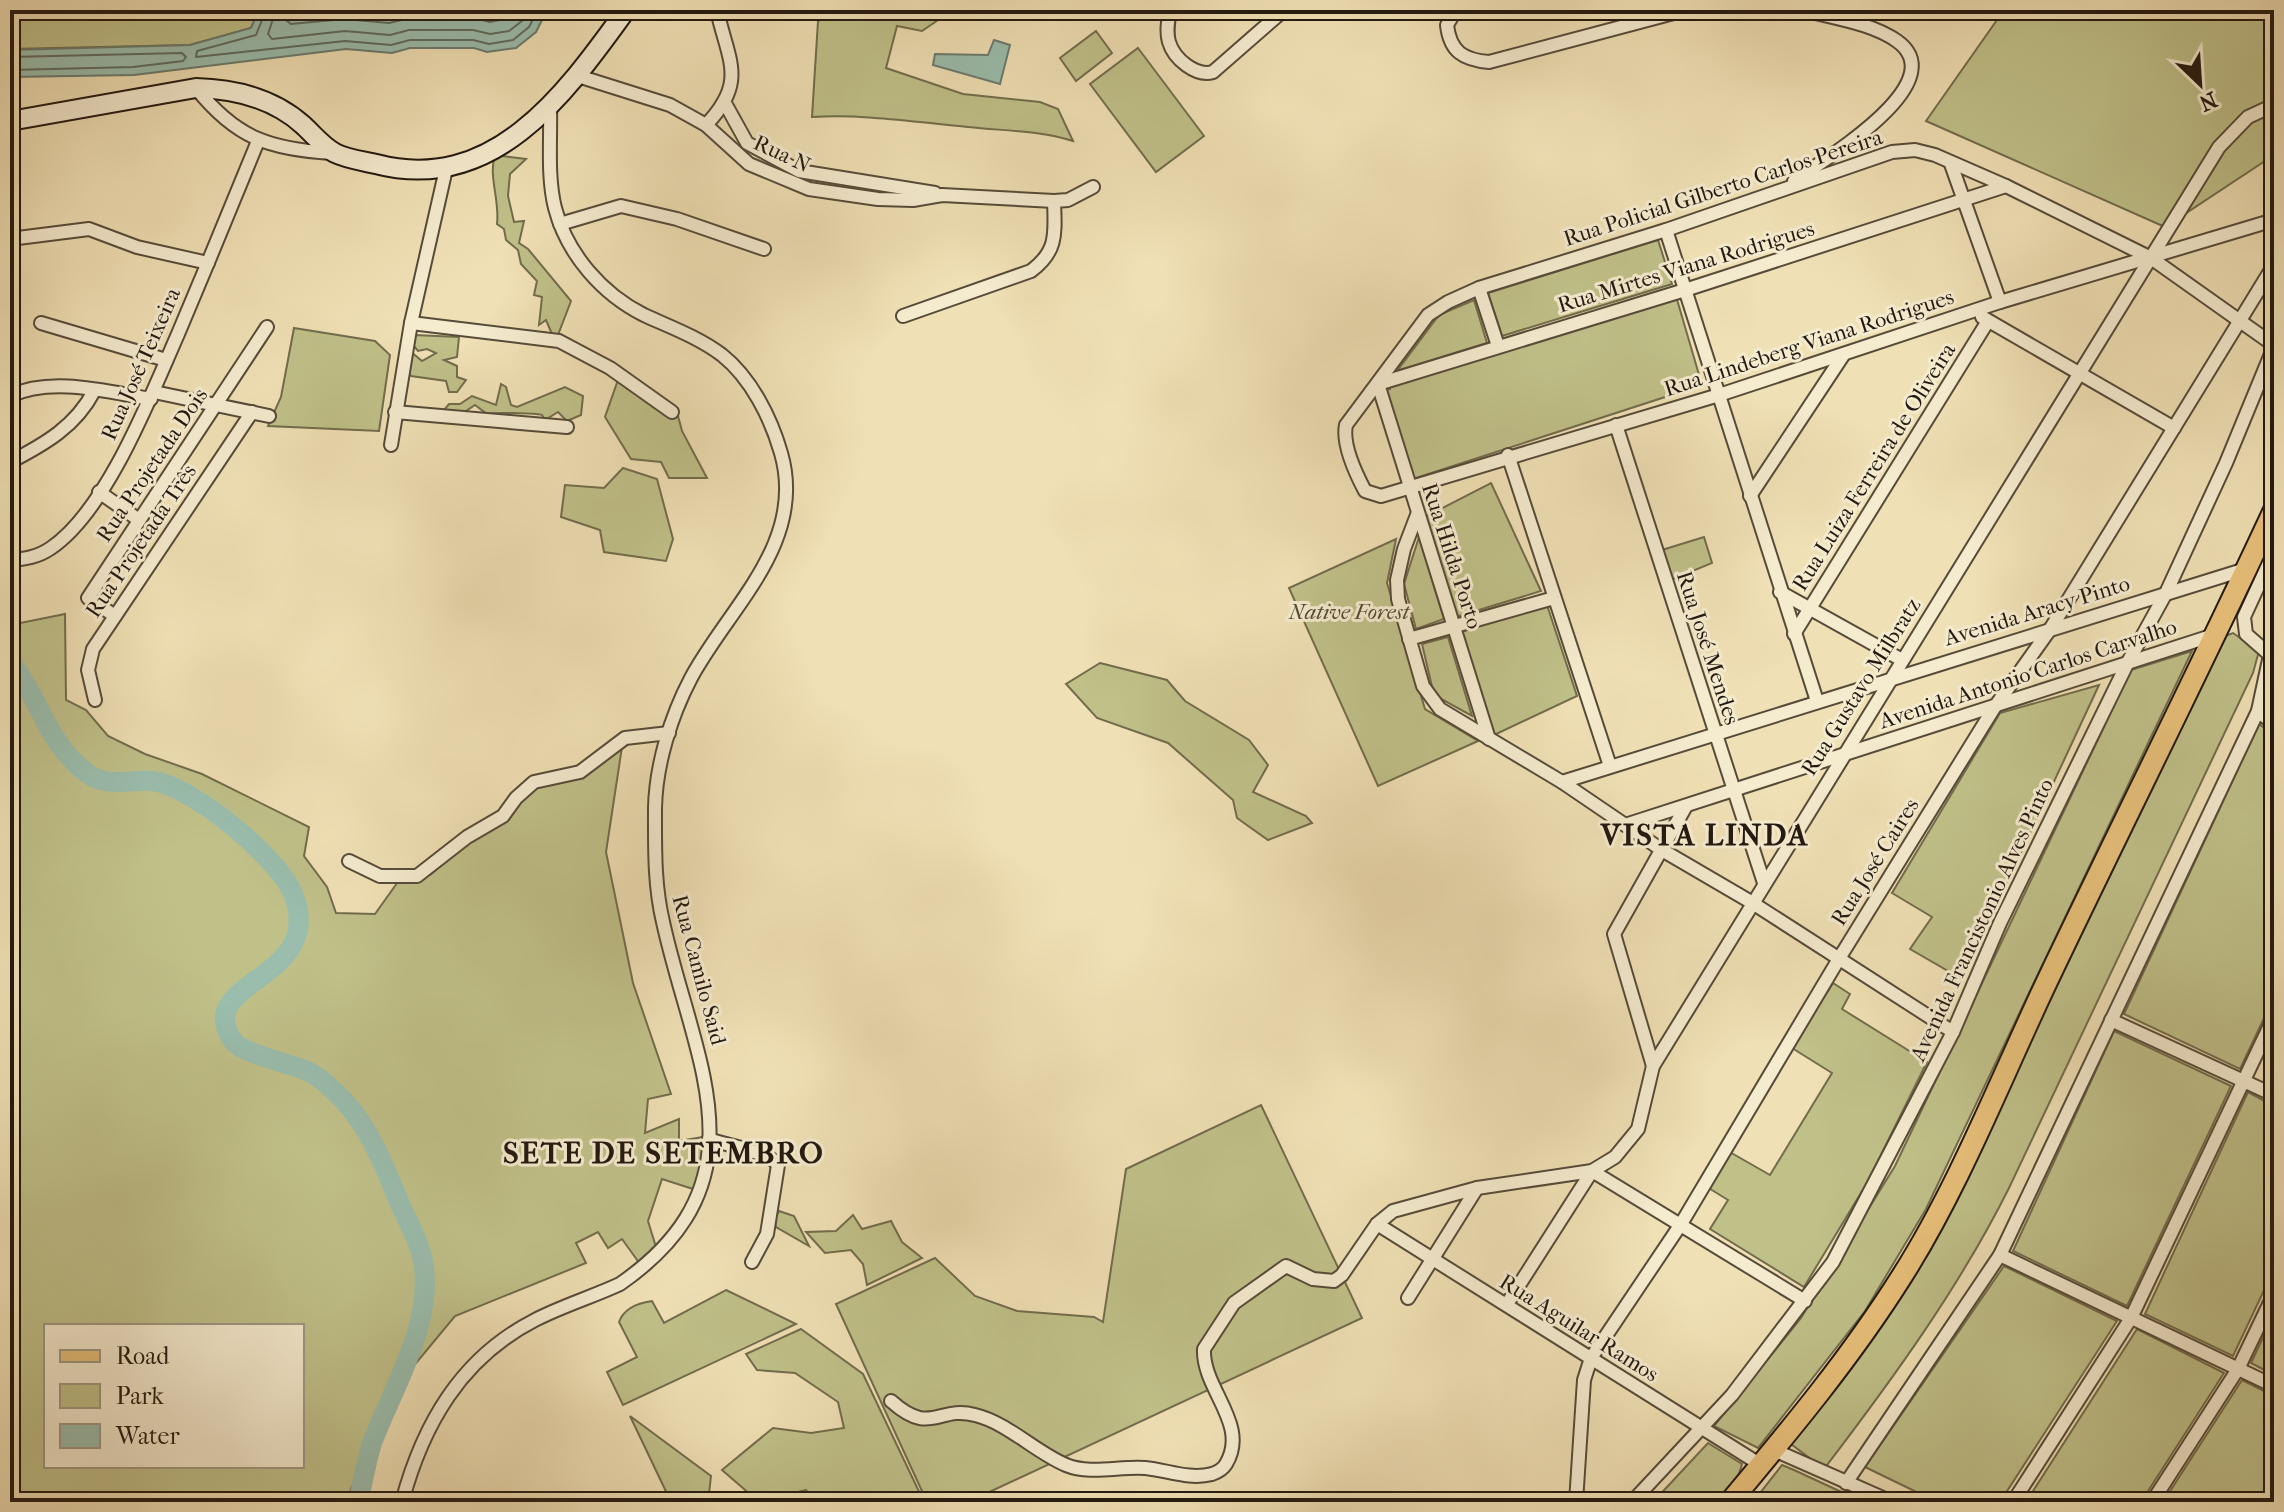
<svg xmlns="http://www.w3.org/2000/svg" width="2284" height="1512" viewBox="0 0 2284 1512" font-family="'IM FELL French Canon',serif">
  <rect width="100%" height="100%" fill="#f0e0b5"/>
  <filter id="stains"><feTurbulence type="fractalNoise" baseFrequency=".0025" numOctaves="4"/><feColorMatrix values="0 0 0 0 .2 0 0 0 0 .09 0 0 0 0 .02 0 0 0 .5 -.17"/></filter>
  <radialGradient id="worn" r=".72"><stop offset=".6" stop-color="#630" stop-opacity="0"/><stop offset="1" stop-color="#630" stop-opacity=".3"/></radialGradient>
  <!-- green -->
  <g fill="#c0c089" stroke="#726c4c" stroke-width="2" fill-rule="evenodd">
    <polygon points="10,10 259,10 251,28 190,45 10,49"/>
    <path d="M842 10H978L966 17 944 16 922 31 897 26 886 68 963 94 1040 102 1058 109 1073 141C1037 130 1004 131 968 127 915 122 865 114 812 117L818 21Z"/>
    <polygon points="2004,10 2274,10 2274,155 2165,227 1926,121"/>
    <polygon points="1096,31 1112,53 1076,81 1060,58"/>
    <polygon points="1138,48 1204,136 1156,172 1090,84"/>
    <path d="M495 155 526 159 510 174 508 196 514 222 524 221 519 243 528 249 571 301 558 335 552 334 546 320 539 325 542 297 534 295 537 281 521 264 518 250 506 240 504 229 497 224C500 200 488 176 495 155Z"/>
    <polygon points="1658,240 1672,284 1502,336 1488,293"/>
    <polygon points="1676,296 1702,385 1413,479 1386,390 1390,389 1388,380"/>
    <polygon points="1474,300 1487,343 1397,371 1439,315"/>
    <polygon points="294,328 375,341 390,355 379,431 268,426 281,397"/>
    <polygon points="414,335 459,337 457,357 444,360 457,366 457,377 466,380 457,392 449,392 446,381 411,376 408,372 411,352 422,361 436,353 427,349 418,351 413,345"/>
    <polygon points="619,377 672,417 678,416 682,431 707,478 669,478 661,462 631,459 605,417"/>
    <path d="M501 384 506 387 511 405 517 407 565 387 583 396 581 415 567 421 558 412 545 420 542 415C535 413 492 412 487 414L475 405 463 413 444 410 449 404H460L472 396 496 405Z"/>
    <polygon points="623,468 657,479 673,539 666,561 604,552 600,530 561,517 565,485 604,488"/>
    <polygon points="1491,483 1541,591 1456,617 1425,517"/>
    <polygon points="1419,537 1444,619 1416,629 1404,584"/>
    <polygon points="1704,537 1712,563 1671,580 1662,550"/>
    <polygon points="1396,539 1387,583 1425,709 1478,741 1378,786 1289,588"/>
    <polygon points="1547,605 1577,696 1494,735 1461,632"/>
    <path d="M65 614 66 700 86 710 108 736 145 754 202 774 309 827 304 856 327 887 336 913 375 914 400 879H417L431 874 528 790 622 747 606 852 633 983 671 1094 648 1099 645 1133 679 1119V1141L703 1137 702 1164 693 1189 662 1179 648 1221 656 1247 640 1264 622 1239 608 1248 598 1232 576 1243 586 1263 455 1316 387 1398 346 1502H10V625ZM46 1326H302V1466H46Z"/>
    <path d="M2233 633 2259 651 2253 673 2009 1188C1959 1288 1892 1380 1824 1469L1791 1444 1835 1390 1930 1251 2216 653 2225 636Z"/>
    <polygon points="1448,637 1472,716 1434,695 1422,644"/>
    <polygon points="2192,651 1926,1209 1865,1311 1758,1448 1714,1426 1801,1318 1895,1166 2131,670"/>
    <polygon points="1100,663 1167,680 1185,701 1249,740 1268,765 1253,792 1306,816 1312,823 1268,840 1237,818 1233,800 1168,743 1097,718 1066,684"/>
    <polygon points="2099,685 1962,979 1910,949 1932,917 1892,893 2000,713"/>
    <polygon points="2259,724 2274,735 2274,997 2240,1069 2124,1014"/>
    <polygon points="1833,983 1850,994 1842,1009 1927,1062 1867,1183 1804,1287 1710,1229 1728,1200 1707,1187 1728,1151 1770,1175 1832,1073 1792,1048"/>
    <polygon points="2114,1031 2231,1086 2127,1306 2013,1251"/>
    <polygon points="2248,1092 2274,1106 2274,1269 2233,1356 2145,1314"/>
    <polygon points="1261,1105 1362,1318 968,1502 927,1502 836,1304 935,1258 975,1296 1017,1311 1094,1317 1103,1322 1126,1169"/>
    <polygon points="779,1211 794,1216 809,1246 776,1227 774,1220"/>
    <polygon points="853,1215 862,1229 891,1221 902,1242 922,1258 867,1285 863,1264 851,1250 825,1253 806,1232 836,1231"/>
    <polygon points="2004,1266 2117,1321 2000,1502 1937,1502 1865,1467"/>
    <path d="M726 1290 796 1324 623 1405 607 1372 637 1357 619 1322C624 1308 638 1303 652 1301L664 1323Z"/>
    <polygon points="2274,1314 2274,1375 2251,1363"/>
    <polygon points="801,1329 863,1374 924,1502 813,1502 806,1490 759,1502 722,1470 773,1428 811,1433 844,1428 838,1402 795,1373 757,1370 746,1354"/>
    <polygon points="2137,1329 2224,1373 2141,1502 2026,1502"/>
    <polygon points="2242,1380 2274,1396 2274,1502 2163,1502"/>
    <polygon points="630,1416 711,1476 708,1502 671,1502"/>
    <polygon points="1708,1443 1742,1464 1738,1477 1715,1502 1653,1502"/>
    <polygon points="1782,1465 1794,1470 1863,1502 1753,1502"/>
  </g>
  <!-- water -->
  <g fill="#9abdad" stroke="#6a7b6e" stroke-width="2">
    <polygon points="259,10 547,10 536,32 516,48 487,52 474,48 410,48 392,53 346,49 134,75 10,77 10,50 190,45 251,28"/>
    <polygon points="994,40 1010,45 1000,84 933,65 935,54 988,55"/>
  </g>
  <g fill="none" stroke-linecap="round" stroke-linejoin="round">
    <!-- shore -->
    <g stroke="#5e6b5e" stroke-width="2">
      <polyline points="266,10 256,35 197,51 196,57 345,41 391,45 410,40 473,40 489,44 513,40 529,27 538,10"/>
      <polyline points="276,10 268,34 272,39 345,31 390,35 409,30 473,30 490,34 509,31 522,21 527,10"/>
      <polyline points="288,10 287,21 291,24 344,19 389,23 410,18 475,18 490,22 504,19 514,10"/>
      <polyline points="10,57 182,53 186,57 183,61 133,67 10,70"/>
    </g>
    <!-- river -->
    <path stroke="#9abdad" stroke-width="20" d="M10 661C40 698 46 743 88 774 107 788 132 779 153 781 192 786 281 859 294 896 325 982 191 980 233 1041 241 1053 290 1064 305 1070 315 1074 326 1083 334 1091 366 1119 382 1161 398 1199 406 1220 418 1237 423 1260 434 1324 394 1385 372 1443 366 1462 363 1483 358 1502"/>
    <defs>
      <g id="minor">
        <path d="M1170 10C1168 21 1166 32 1169 42 1174 59 1196 77 1213 72L1284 10"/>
        <path d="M1456 10 1447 25C1450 52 1464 60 1489 62L1685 10"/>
        <polyline points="578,76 670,105 706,125 749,164 809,189 878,199 913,200 942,195 1054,201 1068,200 1093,187"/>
        <path d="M196 88C236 138 269 149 331 153"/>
        <polyline points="726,105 747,143 799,171 935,193"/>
        <path d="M706 125C748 81 728 61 717 10"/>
        <polyline points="1951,164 2000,302"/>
        <path d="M1794 181C1821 161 1956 83 1897 41 1872 23 1833 18 1804 10"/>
        <polyline points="560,224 621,206 677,219 764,249"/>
        <polyline points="1666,230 1817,701"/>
        <polyline points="10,239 89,229 137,247 208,263"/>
        <polyline points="1479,288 1498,346"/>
        <path d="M903 316 1031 271C1058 251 1055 233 1054 201"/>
        <polyline points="1982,317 2174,428"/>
        <polyline points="41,323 166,360"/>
        <polyline points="411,323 559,341 610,368 672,412"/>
        <polyline points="1378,384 1685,290 2006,186"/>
        <polyline points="1378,384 1489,739"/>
        <polyline points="154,392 269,416"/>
        <path d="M10 396C52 376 108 392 151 399"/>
        <polyline points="395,412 567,427"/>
        <polyline points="1616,425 1764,883"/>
        <polyline points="391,445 411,323 446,169"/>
        <polyline points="1508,455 1610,766"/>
        <path d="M10 462C45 444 76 426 94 391"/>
        <polyline points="99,492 139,520"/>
        <polyline points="1750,496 1844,354"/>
        <polyline points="1417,515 1404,549 1397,580 1398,599 1423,686 1440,709 1562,782 1662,850 1751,902 1953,1032"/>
        <path d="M10 560C25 559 38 557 51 548 107 510 151 395 178 334 205 270 232 205 258 141"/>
        <polyline points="1780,592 1902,660"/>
        <polyline points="115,616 88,598 267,327"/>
        <polyline points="1794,634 1988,321"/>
        <polyline points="1409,639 1554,598"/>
        <polyline points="95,700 88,670 93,649 252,412"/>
        <polyline points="2258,711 2274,724"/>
        <polyline points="1562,782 2246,569"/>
        <polyline points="1625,825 2214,635"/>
        <polyline points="349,861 380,876 417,876 467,837 503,816 516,798 534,782 580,772 625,738 669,733"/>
        <polyline points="2111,1020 2274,1095"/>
        <polyline points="1653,1066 1614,934 1686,806"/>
        <path d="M709 1139C725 1145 770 1152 778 1165L767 1234 752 1262"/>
        <polyline points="1377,1224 1761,1465"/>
        <polyline points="2000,1255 2274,1386"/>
        <polyline points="1408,1298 1477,1188"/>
        <polyline points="1507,1304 1592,1171 1615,1157 1638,1129 1653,1066 2219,147 2248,117 2274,105"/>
        <path d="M891 1401C931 1437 938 1405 975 1415 1008 1423 1035 1452 1066 1465 1090 1475 1120 1466 1145 1468 1167 1470 1189 1480 1212 1474 1218 1472 1223 1469 1226 1464 1250 1424 1202 1389 1204 1349L1234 1303 1286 1266 1313 1279 1334 1281 1342 1275 1377 1224 1393 1211 1477 1188 1592 1171 1805 1301"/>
        <polyline points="1774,1450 1892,1502"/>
        <polyline points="1846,1483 2000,1255 2258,711 2270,655 2246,634 2244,617 2274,552"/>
        <path d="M402 1502C423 1424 461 1358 535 1320 562 1306 592 1297 620 1284 770 1180 693 1060 663 922 654 884 655 846 655 808 656 764 671 716 691 678 729 607 807 543 781 453 771 418 751 378 722 355 698 337 670 327 644 315 602 294 567 254 555 208 547 176 551 140 550 107"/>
        <polyline points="1576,1502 1584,1380 1591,1358 1681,1224 1840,957 1994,708 2051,628 2274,265"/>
        <path d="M1632 1502 1732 1395 1833 1262 1953 1032 2000 923 2128 662 2166 593 2226 463 2273 349 2271 343 2151 258 2006 186 1935 155 1915 150 1892 152 1666 230 1479 288 1448 302 1428 315 1346 425C1342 444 1356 474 1365 491L1381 496 1719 395 2000 302 2274 220"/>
        <polyline points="2013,1502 2131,1318 2274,1017"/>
        <polyline points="2152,1502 2238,1369 2274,1294"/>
      </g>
      <path id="secondary" d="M10 121 196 88C236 89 273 98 303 125 313 134 322 146 335 153 347 159 363 161 376 164 494 195 566 93 626 10"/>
      <path id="primary" d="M1730 1502C1791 1429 1851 1357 1902 1276 1960 1185 2004 1071 2051 973 2125 818 2202 665 2274 510"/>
    </defs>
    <!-- minor casing -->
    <use href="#minor" stroke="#564b39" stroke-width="16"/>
    <!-- secondary casing -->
    <use href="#secondary" stroke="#231910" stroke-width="22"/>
    <!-- primary casing -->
    <use href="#primary" stroke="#231910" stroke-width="24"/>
    <!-- minor -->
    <use href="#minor" stroke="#f5ebcf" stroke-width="12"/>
    <!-- secondary -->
    <use href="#secondary" stroke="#f5ebcf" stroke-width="18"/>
    <!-- primary -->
    <use href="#primary" stroke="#e8c07a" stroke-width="20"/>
  </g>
  <g text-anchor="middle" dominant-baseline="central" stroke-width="6" stroke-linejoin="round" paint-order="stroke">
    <!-- street labels -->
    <g font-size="22" fill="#231910" stroke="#f5ebcf">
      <text transform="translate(782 154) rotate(25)">Rua N</text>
      <text transform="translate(1723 188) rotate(-18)">Rua Policial Gilberto Carlos Pereira</text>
      <text transform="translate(1686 267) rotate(-17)">Rua Mirtes Viana Rodrigues</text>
      <text transform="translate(1809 343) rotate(-18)">Rua Lindeberg Viana Rodrigues</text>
      <text transform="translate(141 364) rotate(-66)">Rua José Teixeira</text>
      <text transform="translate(152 465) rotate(-56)">Rua Projetada Dois</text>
      <text transform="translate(1874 467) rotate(-58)">Rua Luiza Ferreira de Oliveira</text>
      <text transform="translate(141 541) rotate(-56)">Rua Projetada Três</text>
      <text transform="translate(1452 556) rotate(72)">Rua Hilda Porto</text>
      <text transform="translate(2037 611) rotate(-17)">Avenida Aracy Pinto</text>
      <text transform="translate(1708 648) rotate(72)">Rua José Mendes</text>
      <text transform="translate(2028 674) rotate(-18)">Avenida Antonio Carlos Carvalho</text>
      <text transform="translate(1861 687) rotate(-58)">Rua Gustavo Milbratz</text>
      <text transform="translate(1875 862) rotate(-58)">Rua José Caires</text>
      <text transform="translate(1982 920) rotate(-65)">Avenida Francistonio Alves Pinto</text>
      <text transform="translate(699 970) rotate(75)">Rua Camilo Said</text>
      <text transform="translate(1579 1328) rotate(32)">Rua Aguilar Ramos</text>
    </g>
    <!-- park labels -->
    <g font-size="22" font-style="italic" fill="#524b34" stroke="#f5ebcf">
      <text x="1349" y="612">Native Forest</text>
    </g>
    <!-- district labels -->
    <g font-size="30" font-weight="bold" letter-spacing="2" fill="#231910" stroke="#f5ebcf">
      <text x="1705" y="835">VISTA LINDA</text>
      <text x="664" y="1153">SETE DE SETEMBRO</text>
    </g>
  </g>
  <!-- margin -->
  <rect width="2284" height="1512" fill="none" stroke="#f0e0b5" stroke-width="40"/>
  <rect x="12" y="12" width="2260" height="1488" fill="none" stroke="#231910" stroke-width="4"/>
  <rect x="20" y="20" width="2244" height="1472" fill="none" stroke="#231910" stroke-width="2"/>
  <!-- legend -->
  <rect x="44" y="1324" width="260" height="144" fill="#f5ebcf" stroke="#a19783" stroke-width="2"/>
  <rect x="60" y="1350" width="40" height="12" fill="#e8c07a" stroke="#a19783" stroke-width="2"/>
  <text x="116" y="1364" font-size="24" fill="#231910">Road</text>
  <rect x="60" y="1384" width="40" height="24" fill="#c0c089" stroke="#a19783" stroke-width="2"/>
  <text x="116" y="1404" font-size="24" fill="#231910">Park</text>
  <rect x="60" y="1424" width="40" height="24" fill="#9abdad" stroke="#a19783" stroke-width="2"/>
  <text x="116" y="1444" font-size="24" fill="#231910">Water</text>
  <!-- north arrow -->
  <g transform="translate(2200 84) rotate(155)" stroke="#f5ebcf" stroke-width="6" paint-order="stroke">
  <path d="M0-6L14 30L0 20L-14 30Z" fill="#231910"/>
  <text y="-12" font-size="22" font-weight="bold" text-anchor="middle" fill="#231910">N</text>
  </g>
  <rect width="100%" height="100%" filter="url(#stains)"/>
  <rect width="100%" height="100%" fill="url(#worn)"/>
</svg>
